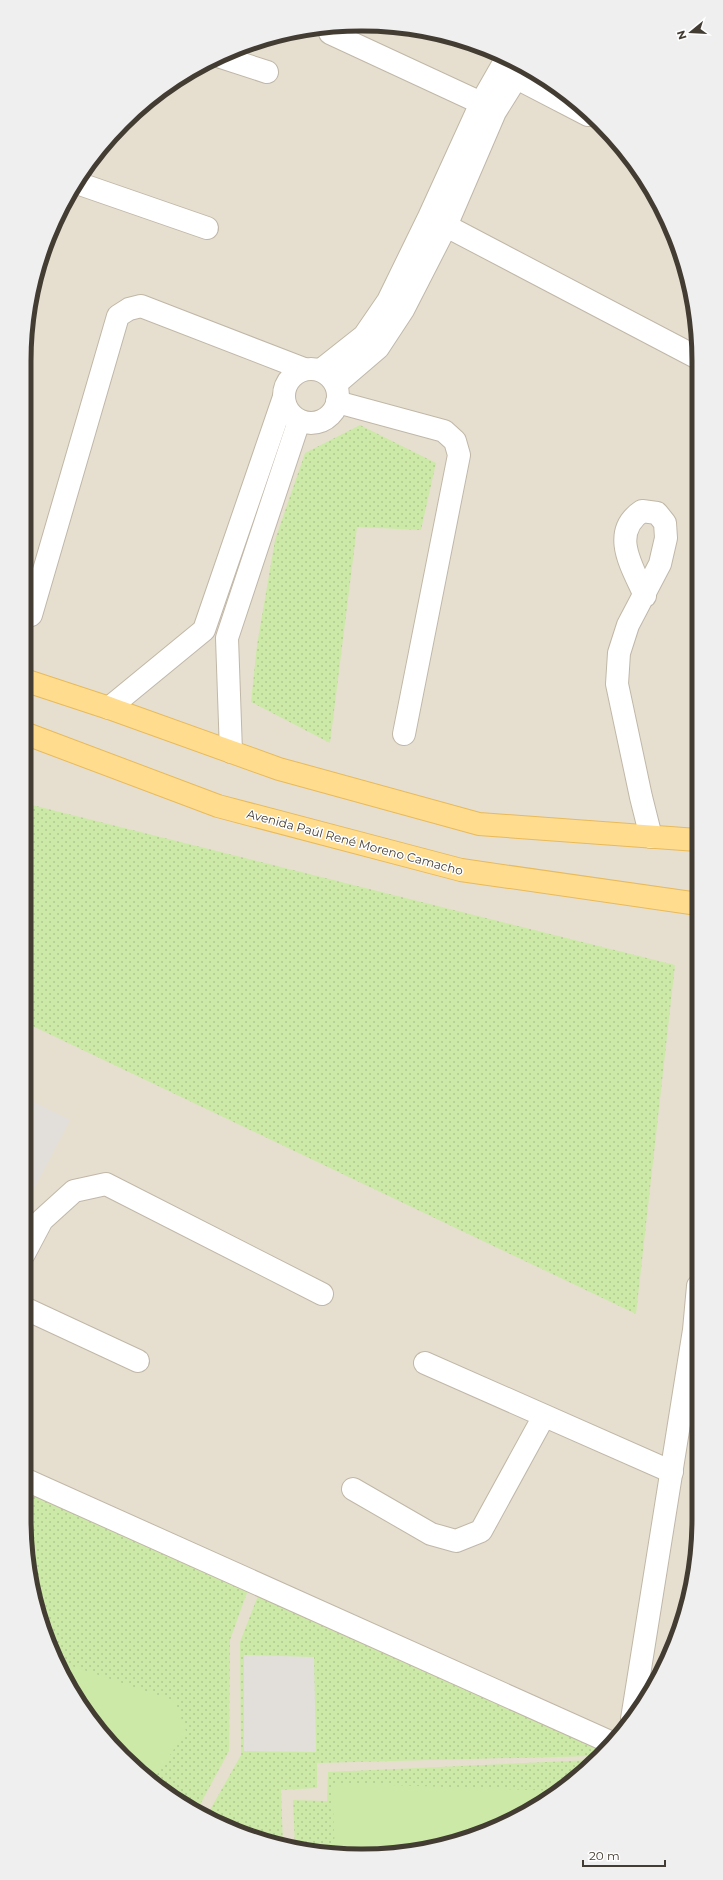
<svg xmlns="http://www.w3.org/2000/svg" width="723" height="1880" viewBox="0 0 723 1880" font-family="Montserrat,sans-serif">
  <defs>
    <pattern id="grass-dots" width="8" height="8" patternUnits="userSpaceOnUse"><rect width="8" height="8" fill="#cde9a8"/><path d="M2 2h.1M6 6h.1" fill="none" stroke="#b1c991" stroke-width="1.8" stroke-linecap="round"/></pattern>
  </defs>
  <rect width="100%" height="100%" fill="#f2ede2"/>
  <!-- residential -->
  <polygon fill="#e6dfd0" points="384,25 449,36 549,81 615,139 664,212 696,317 699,1518 687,1606 664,1668 629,1724 549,1799 491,1830 428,1849 317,1853 253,1838 193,1811 108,1741 69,1687 42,1627 24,1519 24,362 36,274 59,212 94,156 139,108 193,69 253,42 318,27"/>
  <!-- grass -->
  <g fill="url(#grass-dots)">
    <polygon points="360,425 436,463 421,530 357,527 330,743 251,702 257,645 275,540 305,453"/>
    <polygon points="24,803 675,965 636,1314 24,1022"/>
    <polygon points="24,1488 248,1590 230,1640 229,1751 196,1812 108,1741 69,1687 42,1627 24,1519"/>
    <polygon points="259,1593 605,1747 594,1756 317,1763 317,1788 281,1790 283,1845 253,1838 206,1817 241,1755 240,1642"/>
    <polygon points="590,1760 549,1799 491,1830 428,1849 317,1853 295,1848 293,1800 327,1801 328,1772"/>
  </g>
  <!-- garden -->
  <g fill="#cde9a8">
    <polygon points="57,1661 175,1701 186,1731 154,1779 108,1741 69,1687"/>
    <polygon points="332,1783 558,1791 549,1799 491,1830 428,1849 335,1852"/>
  </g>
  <!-- parking -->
  <g fill="#e2dfdb">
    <polygon points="24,1097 70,1120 24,1208"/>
    <polygon points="244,1655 314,1657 316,1752 244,1751"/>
  </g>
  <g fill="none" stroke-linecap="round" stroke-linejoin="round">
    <defs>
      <g id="minor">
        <polyline points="330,33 481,103 493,110"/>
        <polyline points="221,57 267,72"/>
        <polyline points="505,72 588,115"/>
        <polyline points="77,183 207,228"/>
        <polyline points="433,219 696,357"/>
        <circle cx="311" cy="396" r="27"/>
        <polyline points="321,370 364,336 388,301 429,217 481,103 505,61"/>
        <polyline points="336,384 378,348 403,310 446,226 495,112 522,69"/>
        <polyline points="337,402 444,431 455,441 459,455 404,734"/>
        <path d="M645 596C633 568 609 533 642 511L657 513 665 523 666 538 660 564 628 625 619 653 617 684 641 797 651 837"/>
        <polyline points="31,615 118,316 129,309 141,306 304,369"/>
        <polyline points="109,708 204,630 284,397"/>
        <polyline points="231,752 227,638 299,421"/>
        <polyline points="24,1254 42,1220 74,1191 106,1184 322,1294"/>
        <polyline points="24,1308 138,1361"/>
        <polyline points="425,1363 672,1472"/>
        <polyline points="24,1479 610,1742"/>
        <polyline points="353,1489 431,1534 456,1541 481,1531 544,1416"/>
        <polyline points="632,1719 694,1330 698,1286"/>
      </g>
      <g id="major">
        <polyline points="24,680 109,708 279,769 479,824 697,840"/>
        <polyline points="24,733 218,806 461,870 698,904"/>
      </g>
    </defs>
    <!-- minor casing -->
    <use href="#minor" stroke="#c0b7a7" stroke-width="24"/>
    <!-- major casing -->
    <use href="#major" stroke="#e8ba5a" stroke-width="24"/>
    <!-- minor -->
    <use href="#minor" stroke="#fff" stroke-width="22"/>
    <!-- major -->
    <use href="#major" stroke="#ffdc8e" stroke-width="22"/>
  </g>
  <g text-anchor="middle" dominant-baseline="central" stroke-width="3" stroke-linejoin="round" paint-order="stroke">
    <!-- street labels -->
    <g font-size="12" fill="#433c32" stroke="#fff">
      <text transform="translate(355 842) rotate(15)">Avenida Paúl René Moreno Camacho</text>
    </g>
  </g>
  <!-- crop -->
  <path d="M0 0H723V1880H0ZM361 31H362A330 330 0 0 1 692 361V1519A330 330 0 0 1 362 1849H361A330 330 0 0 1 31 1519V361A330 330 0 0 1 361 31Z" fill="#f0efef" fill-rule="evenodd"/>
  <path fill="none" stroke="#433c32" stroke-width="5" d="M361 31H362A330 330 0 0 1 692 361V1519A330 330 0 0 1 362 1849H361A330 330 0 0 1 31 1519V361A330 330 0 0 1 361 31Z"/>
  <!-- north arrow -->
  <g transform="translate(691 32) rotate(252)" stroke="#ffffff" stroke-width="3" paint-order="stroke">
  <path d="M0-3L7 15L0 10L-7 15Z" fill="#433c32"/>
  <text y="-6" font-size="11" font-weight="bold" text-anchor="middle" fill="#433c32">N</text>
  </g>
  <!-- scale -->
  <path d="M583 1860v6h82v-6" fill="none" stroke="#433c32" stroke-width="2"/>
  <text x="589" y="1860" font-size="12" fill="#433c32" stroke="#ffffff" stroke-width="3" paint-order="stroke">20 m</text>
</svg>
